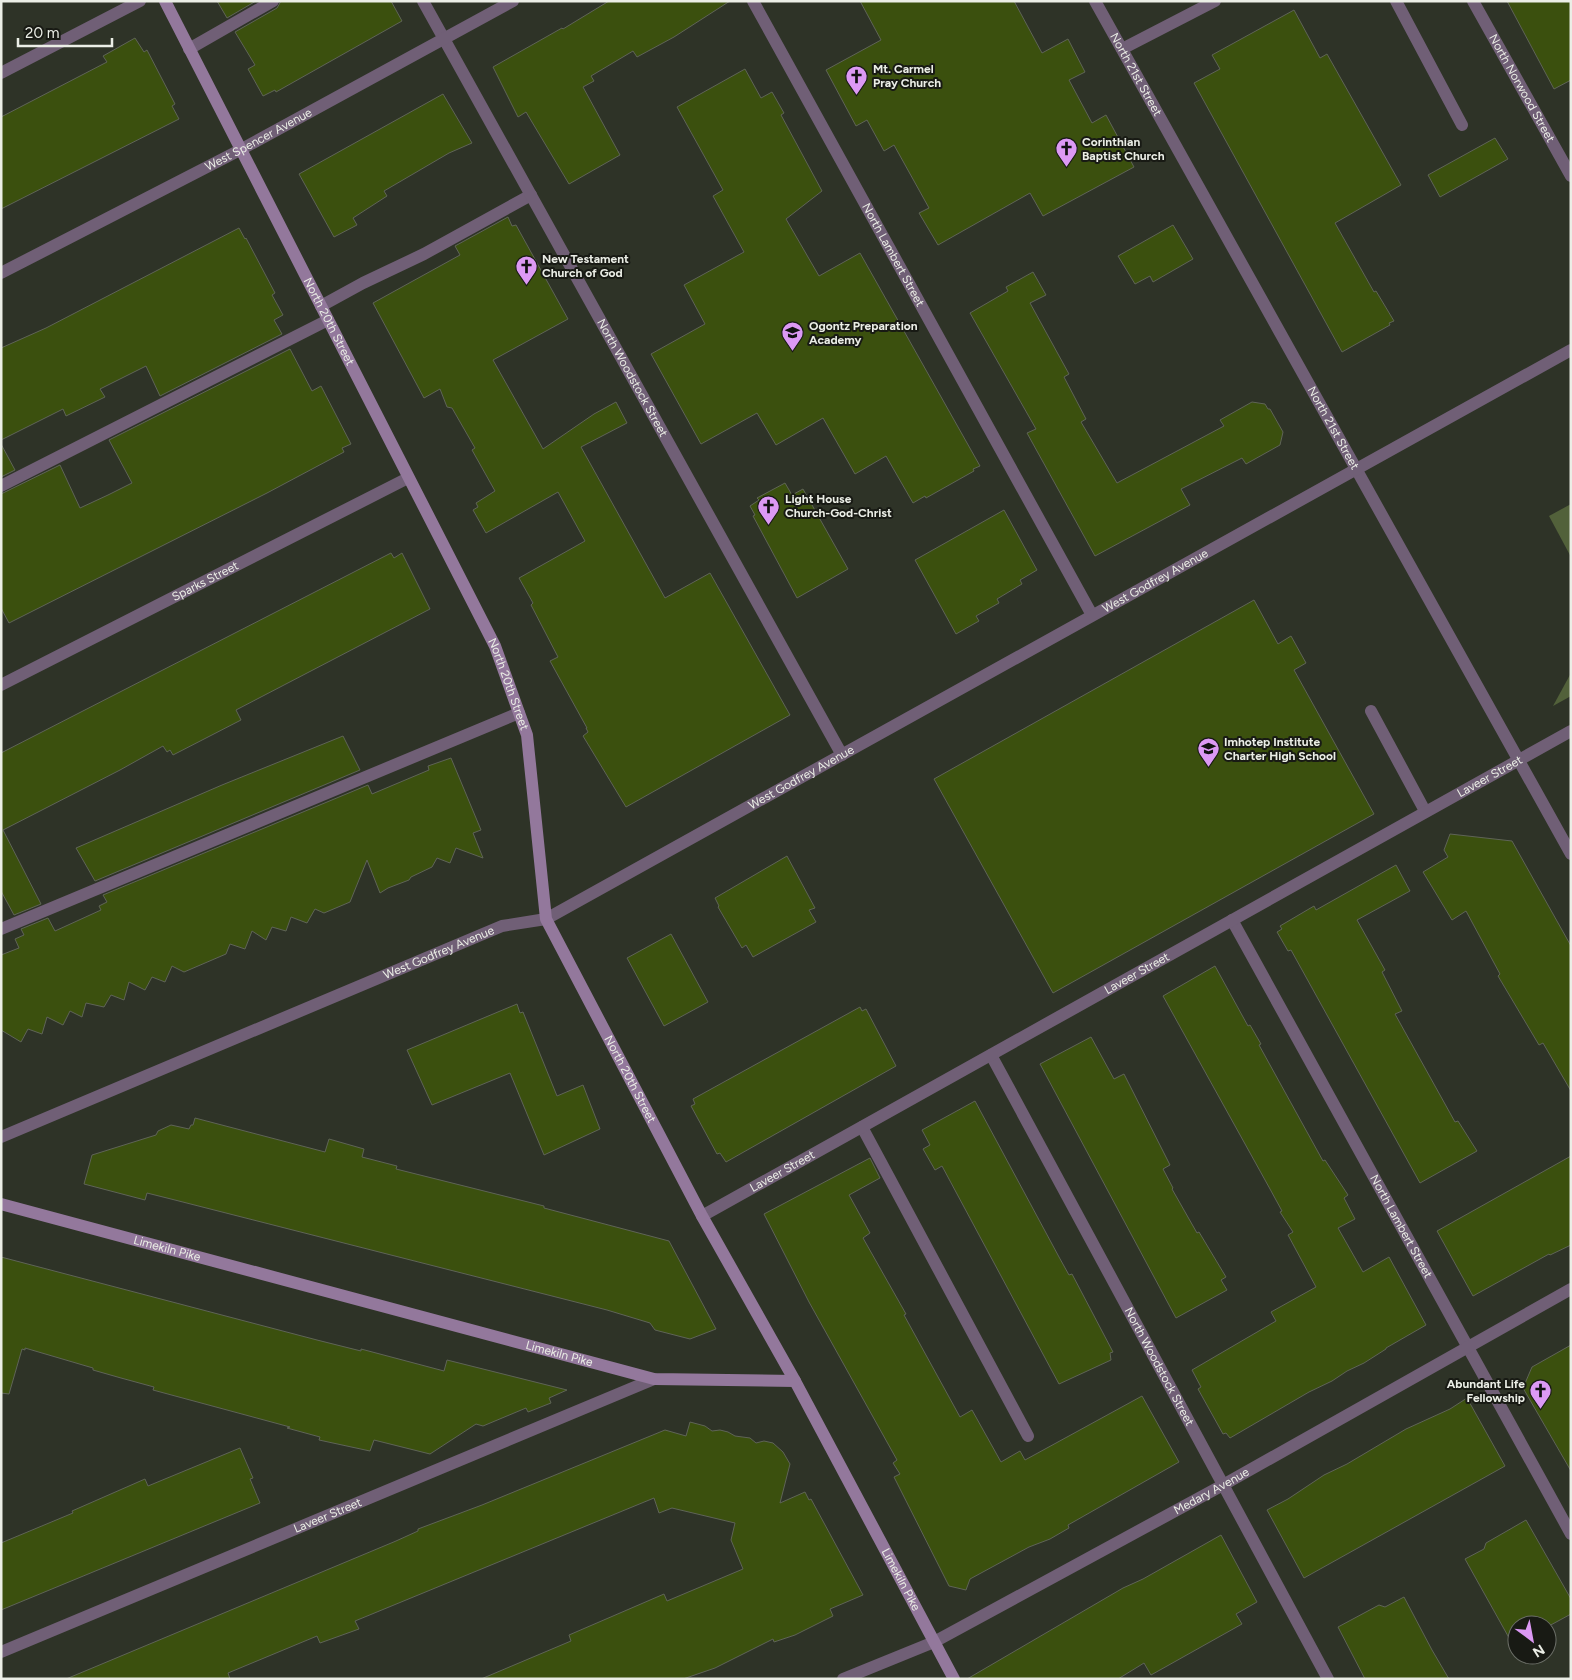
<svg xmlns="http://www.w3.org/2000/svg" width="1572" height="1680" viewBox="0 0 1572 1680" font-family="Figtree,sans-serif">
  <rect width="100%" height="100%" fill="#2e3327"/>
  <!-- green -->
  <g fill="#52613a">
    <polygon points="1571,504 1571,557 1549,516"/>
    <polygon points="1571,673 1571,696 1553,706"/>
  </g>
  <!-- building -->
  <g fill="#3b500e" stroke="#5f6457">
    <polygon points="217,1 256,1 227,18"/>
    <polygon points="281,1 391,1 402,21 276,92 275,90 263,96 248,69 255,65 235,32 277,8"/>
    <polygon points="609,1 730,1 674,37 637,57 633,51 591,76 594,81 583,87 620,155 569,184 526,112 518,117 493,67 562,28 563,29"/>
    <polygon points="860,1 1014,1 1042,53 1068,39 1085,72 1069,80 1092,123 1106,115 1134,167 1043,216 1030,193 938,245 919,213 929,208 894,145 884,151 867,120 856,126 826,70 881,40"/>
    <polygon points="1507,1 1571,1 1571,80 1554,89"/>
    <polygon points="1294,10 1320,58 1327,54 1401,185 1335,223 1374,292 1376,291 1394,321 1389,323 1390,325 1342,352 1194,83 1220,69 1212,55"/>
    <polygon points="135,38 144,52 147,50 175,104 172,106 179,119 1,209 1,117 107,62 103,56"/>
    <polygon points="745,69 761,98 772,92 784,113 781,115 822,191 786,219 819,276 860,253 980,466 973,469 974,471 926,498 925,496 913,503 886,456 855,474 823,418 776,445 757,413 701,444 651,354 705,324 684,285 744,252 713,196 723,190 677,107"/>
    <polygon points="443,94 472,143 449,153 384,191 387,196 353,218 357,225 334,237 299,174"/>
    <polygon points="1495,138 1508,159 1440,197 1428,175"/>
    <polygon points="508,217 512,226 516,225 568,319 493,360 543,449 594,414 616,402 627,423 581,447 665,598 710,573 790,715 626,807 583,736 588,732 586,728 587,728 550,661 558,657 531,605 533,603 519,578 585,541 558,492 486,533 473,510 478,507 476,503 495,491 472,450 475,448 452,408 447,407 440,389 424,398 373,303 460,255 455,246"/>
    <polygon points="1173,225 1193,259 1153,282 1150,276 1135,284 1118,256"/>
    <polygon points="239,228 245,239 246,238 275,293 272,295 283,315 274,320 282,334 160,396 146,366 100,389 105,397 66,416 63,409 1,440 1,348 46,328"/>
    <polygon points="1033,272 1046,295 1030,303 1069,374 1064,377 1086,419 1081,422 1117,483 1224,426 1220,420 1252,402 1265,404 1268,409 1270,409 1283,432 1280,445 1246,464 1242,458 1181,489 1190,505 1095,556 1027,433 1036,429 970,313 1008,291 1006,287"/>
    <polygon points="290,349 312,391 321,386 351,444 342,448 344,452 267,493 9,623 1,608 1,494 60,465 80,508 108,495 132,483 109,440"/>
    <polygon points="1,444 15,470 1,477"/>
    <polygon points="785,483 792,495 803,489 848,569 797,598 753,516 755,515 750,506 759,500 757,498"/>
    <polygon points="1004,510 1037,570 1020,580 1022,584 997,599 999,603 976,616 979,621 956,634 915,560"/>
    <polygon points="391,553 394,558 402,553 430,609 236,710 241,720 173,755 170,750 167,752 163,746 120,770 3,830 41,904 14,915 1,891 1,753"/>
    <polygon points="1254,600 1278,644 1291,636 1306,663 1294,670 1374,814 1053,993 934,779"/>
    <polygon points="343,736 360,770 95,881 76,848 222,785"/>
    <polygon points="451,758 481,830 473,833 483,858 456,848 450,863 437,858 432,867 411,877 409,880 388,888 380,893 367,860 350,902 324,913 315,909 307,923 291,917 286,931 272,927 266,940 252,931 245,949 230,944 226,954 184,972 172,966 165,982 152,977 145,990 129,982 124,1000 111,995 104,1007 86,1003 82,1017 70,1011 63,1025 47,1017 42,1034 28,1029 21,1042 1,1030 1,955 19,948 15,939 24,935 21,929 48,918 55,931 101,910 99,906 107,902 103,895 368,785 372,794 429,770 428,766"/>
    <polygon points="1450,834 1512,841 1571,946 1571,1091 1543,1043 1539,1045 1498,976 1500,974 1466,911 1452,920 1423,872 1448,857 1444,850"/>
    <polygon points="787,856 815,908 809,910 816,922 753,957 746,945 742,948 718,907 719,906 715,898"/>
    <polygon points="1396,865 1410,891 1357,920 1385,970 1382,972 1402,1011 1395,1014 1455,1122 1458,1121 1477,1151 1420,1183 1291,950 1288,951 1277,932 1282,929 1280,926 1314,906 1316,910"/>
    <polygon points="671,934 708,1002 664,1026 627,958"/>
    <polygon points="1215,966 1248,1026 1250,1025 1261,1044 1259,1045 1323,1161 1325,1160 1348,1195 1344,1198 1355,1219 1338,1228 1363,1272 1389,1257 1426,1325 1386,1348 1386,1349 1364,1363 1347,1371 1332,1381 1309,1392 1230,1438 1226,1433 1223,1434 1198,1389 1201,1387 1192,1370 1276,1321 1271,1312 1316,1287 1288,1235 1293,1232 1280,1212 1282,1211 1270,1189 1163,996"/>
    <polygon points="517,1004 520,1013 523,1012 557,1096 583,1085 600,1129 544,1155 510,1073 432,1105 407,1050"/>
    <polygon points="860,1007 862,1011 866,1009 896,1066 726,1162 720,1153 717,1154 691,1106 695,1104 693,1099"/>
    <polygon points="1091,1037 1114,1079 1124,1074 1170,1165 1163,1169 1173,1188 1172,1189 1197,1233 1199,1232 1226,1277 1221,1280 1227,1290 1176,1318 1040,1064"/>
    <polygon points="975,1101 1059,1257 1069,1275 1072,1274 1113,1352 1110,1353 1111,1360 1059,1384 942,1166 935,1170 923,1149 930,1145 922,1130"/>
    <polygon points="195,1118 325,1152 329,1139 364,1149 362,1157 397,1166 396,1169 544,1206 544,1208 669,1241 716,1329 690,1339 655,1330 650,1323 607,1310 171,1199 147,1193 145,1200 84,1184 92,1155 156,1135 158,1131 171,1125 189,1129 191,1125 193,1125"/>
    <polygon points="1571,1156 1571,1245 1550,1255 1549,1254 1473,1296 1437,1231"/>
    <polygon points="870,1158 880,1178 849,1195 870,1233 863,1238 906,1314 904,1315 960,1417 972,1410 1001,1462 1020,1451 1025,1460 1142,1396 1179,1462 1068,1525 1069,1528 1050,1539 1029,1547 970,1579 966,1590 949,1586 894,1477 900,1474 893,1463 897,1460 809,1302 764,1214"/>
    <polygon points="1,1257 317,1340 361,1351 361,1349 444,1371 447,1360 567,1390 549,1398 551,1403 528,1412 526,1408 483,1426 476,1424 430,1454 374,1440 370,1451 319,1440 320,1437 287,1428 290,1427 153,1390 154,1387 121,1378 93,1370 93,1368 25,1348 25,1350 22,1349 9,1394 1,1393"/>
    <polygon points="1571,1345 1571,1471 1523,1388 1532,1367"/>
    <polygon points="1467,1398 1505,1466 1304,1578 1267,1510 1288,1499 1324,1475 1347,1464 1406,1429 1450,1409"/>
    <polygon points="690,1422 705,1426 712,1431 720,1430 728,1432 735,1436 750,1438 756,1443 764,1441 773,1443 783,1452 790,1464 780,1503 805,1492 809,1500 811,1499 863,1595 830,1609 833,1616 795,1635 774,1642 773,1639 715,1668 683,1679 481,1679 571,1641 569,1635 664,1594 667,1601 743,1569 731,1540 735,1523 672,1508 659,1513 654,1498 355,1621 359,1629 320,1643 317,1636 228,1673 230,1679 66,1679 396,1541 418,1531 418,1529 482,1505 665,1430 686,1436"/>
    <polygon points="240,1448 253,1478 250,1479 260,1503 1,1610 1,1543 73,1513 72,1511 145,1479 148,1486"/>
    <polygon points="1526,1520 1571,1599 1571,1614 1547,1627 1547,1625 1517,1625 1517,1643 1513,1645 1465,1559 1484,1549 1486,1543"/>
    <polygon points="1221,1535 1257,1602 1236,1614 1242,1624 1151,1675 1144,1663 1118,1679 967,1679 1123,1588 1143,1579"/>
    <polygon points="1404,1597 1432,1650 1449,1679 1365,1679 1338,1627 1379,1605 1385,1607"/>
  </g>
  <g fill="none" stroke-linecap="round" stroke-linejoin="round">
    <!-- lane -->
    <g stroke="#705f76" stroke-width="12">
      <polyline points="1396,1 1462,125"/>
      <polyline points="189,49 273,1"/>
      <polyline points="1122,49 1215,1"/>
      <polyline points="1,73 140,1"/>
      <polyline points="321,306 363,283 424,254 531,195"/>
      <polyline points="1,486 328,320"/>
      <polyline points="1371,711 1425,811"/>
      <polyline points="1,929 519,713"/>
      <polyline points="862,1127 1028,1436"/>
    </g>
    <!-- street -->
    <g stroke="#705f76" stroke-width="12">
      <path id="s1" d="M423 1 842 755"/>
      <path id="s2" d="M753 1 1092 615"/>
      <path id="s3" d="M1095 1 1571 854"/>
      <path id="s4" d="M1473 1 1571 176"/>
      <path id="s5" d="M1 273 240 150 513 1"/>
      <path id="s6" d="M1 685 408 478"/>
      <path id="s7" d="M1232 920 1571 1534"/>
      <path id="s8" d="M991 1055 1328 1679"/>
      <path id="s9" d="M1 1137 502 926 546 919 1571 350"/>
      <path id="s10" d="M702 1216 1571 731"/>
      <path id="s11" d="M1 1652 654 1379"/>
      <path id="s12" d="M843 1679 934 1642 1223 1485 1571 1289"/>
    </g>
    <!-- secondary -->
    <g stroke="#93789c" stroke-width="12">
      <path id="s13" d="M165 1 495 646 527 735 546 919 702 1216 795 1381 954 1679"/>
      <path id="s14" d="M1 1204 654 1379 795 1381"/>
    </g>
  </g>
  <!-- icons -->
  <defs>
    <symbol id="church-pin" viewBox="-11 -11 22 30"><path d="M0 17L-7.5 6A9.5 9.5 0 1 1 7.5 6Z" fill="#dc99f4" stroke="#181a14"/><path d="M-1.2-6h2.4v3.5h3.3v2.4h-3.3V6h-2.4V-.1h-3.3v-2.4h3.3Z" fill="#111"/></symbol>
    <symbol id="school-pin" viewBox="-11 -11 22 30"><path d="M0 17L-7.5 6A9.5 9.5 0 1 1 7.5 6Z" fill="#dc99f4" stroke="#181a14"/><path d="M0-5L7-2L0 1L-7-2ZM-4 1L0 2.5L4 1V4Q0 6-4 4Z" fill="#111"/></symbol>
  </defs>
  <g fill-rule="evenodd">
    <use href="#church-pin" x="844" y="64" width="25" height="34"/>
    <use href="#church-pin" x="1054" y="136" width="25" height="34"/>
    <use href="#church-pin" x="514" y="254" width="25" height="34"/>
    <use href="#school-pin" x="780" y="320" width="25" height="34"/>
    <use href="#church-pin" x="756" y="494" width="25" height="34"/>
    <use href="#school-pin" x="1196" y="736" width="25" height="34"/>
    <use href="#church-pin" x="1528" y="1378" width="25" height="34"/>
  </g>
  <g text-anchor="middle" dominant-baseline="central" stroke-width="4" stroke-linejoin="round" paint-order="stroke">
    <!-- poi labels -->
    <g font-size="12" font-weight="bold" fill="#ebeee6" stroke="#181a14" text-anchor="start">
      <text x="873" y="69">Mt. Carmel<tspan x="873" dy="14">Pray Church</tspan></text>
      <text x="1082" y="142">Corinthian<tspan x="1082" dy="14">Baptist Church</tspan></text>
      <text x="542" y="259">New Testament<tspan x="542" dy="14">Church of God</tspan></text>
      <text x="809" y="326">Ogontz Preparation<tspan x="809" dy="14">Academy</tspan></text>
      <text x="785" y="499">Light House<tspan x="785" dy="14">Church-God-Christ</tspan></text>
      <text x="1224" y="742">Imhotep Institute<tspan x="1224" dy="14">Charter High School</tspan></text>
      <text x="1525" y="1384" text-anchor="end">Abundant Life<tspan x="1525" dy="14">Fellowship</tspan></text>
    </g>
    <!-- street labels -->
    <g font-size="12" fill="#ebeee6" stroke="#181a14">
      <text stroke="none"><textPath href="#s3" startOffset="84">North 21st Street</textPath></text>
      <text stroke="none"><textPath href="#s4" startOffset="100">North Norwood Street</textPath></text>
      <text stroke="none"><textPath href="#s5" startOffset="290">West Spencer Avenue</textPath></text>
      <text stroke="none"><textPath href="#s2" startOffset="290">North Lambert Street</textPath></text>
      <text stroke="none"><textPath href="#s13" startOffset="360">North 20th Street</textPath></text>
      <text stroke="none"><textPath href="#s1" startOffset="431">North Woodstock Street</textPath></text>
      <text stroke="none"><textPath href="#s3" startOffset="489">North 21st Street</textPath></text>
      <text stroke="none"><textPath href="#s9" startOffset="1285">West Godfrey Avenue</textPath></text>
      <text stroke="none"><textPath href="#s6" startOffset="229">Sparks Street</textPath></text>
      <text stroke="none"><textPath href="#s13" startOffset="765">North 20th Street</textPath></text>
      <text stroke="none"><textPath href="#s10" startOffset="902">Laveer Street</textPath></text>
      <text stroke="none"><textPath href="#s9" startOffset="880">West Godfrey Avenue</textPath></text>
      <text stroke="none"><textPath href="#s9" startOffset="475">West Godfrey Avenue</textPath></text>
      <text stroke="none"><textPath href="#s10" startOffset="498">Laveer Street</textPath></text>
      <text stroke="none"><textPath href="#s13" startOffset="1185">North 20th Street</textPath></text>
      <text stroke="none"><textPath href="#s10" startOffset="92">Laveer Street</textPath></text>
      <text stroke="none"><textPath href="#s7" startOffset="350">North Lambert Street</textPath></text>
      <text stroke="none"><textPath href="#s14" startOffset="172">Limekiln Pike</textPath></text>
      <text stroke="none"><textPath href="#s14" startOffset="578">Limekiln Pike</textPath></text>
      <text stroke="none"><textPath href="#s8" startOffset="354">North Woodstock Street</textPath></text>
      <text stroke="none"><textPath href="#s12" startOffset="414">Medary Avenue</textPath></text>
      <text stroke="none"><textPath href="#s11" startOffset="354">Laveer Street</textPath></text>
      <text stroke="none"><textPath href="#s13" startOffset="1754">Limekiln Pike</textPath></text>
    </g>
  </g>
  <!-- border -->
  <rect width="1572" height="1680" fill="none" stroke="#ebeee6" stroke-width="5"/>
  <!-- north arrow -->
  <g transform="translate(1532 1640) rotate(148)"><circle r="24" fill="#181a14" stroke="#6c6f68"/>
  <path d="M0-4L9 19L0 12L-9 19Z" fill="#dc99f4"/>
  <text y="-8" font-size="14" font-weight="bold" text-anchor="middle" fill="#ebeee6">N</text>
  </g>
  <!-- scale -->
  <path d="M18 38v8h94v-8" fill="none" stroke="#ebeee6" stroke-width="2.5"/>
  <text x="25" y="38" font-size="15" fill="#ebeee6" stroke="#181a14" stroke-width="4" paint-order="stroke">20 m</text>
</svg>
